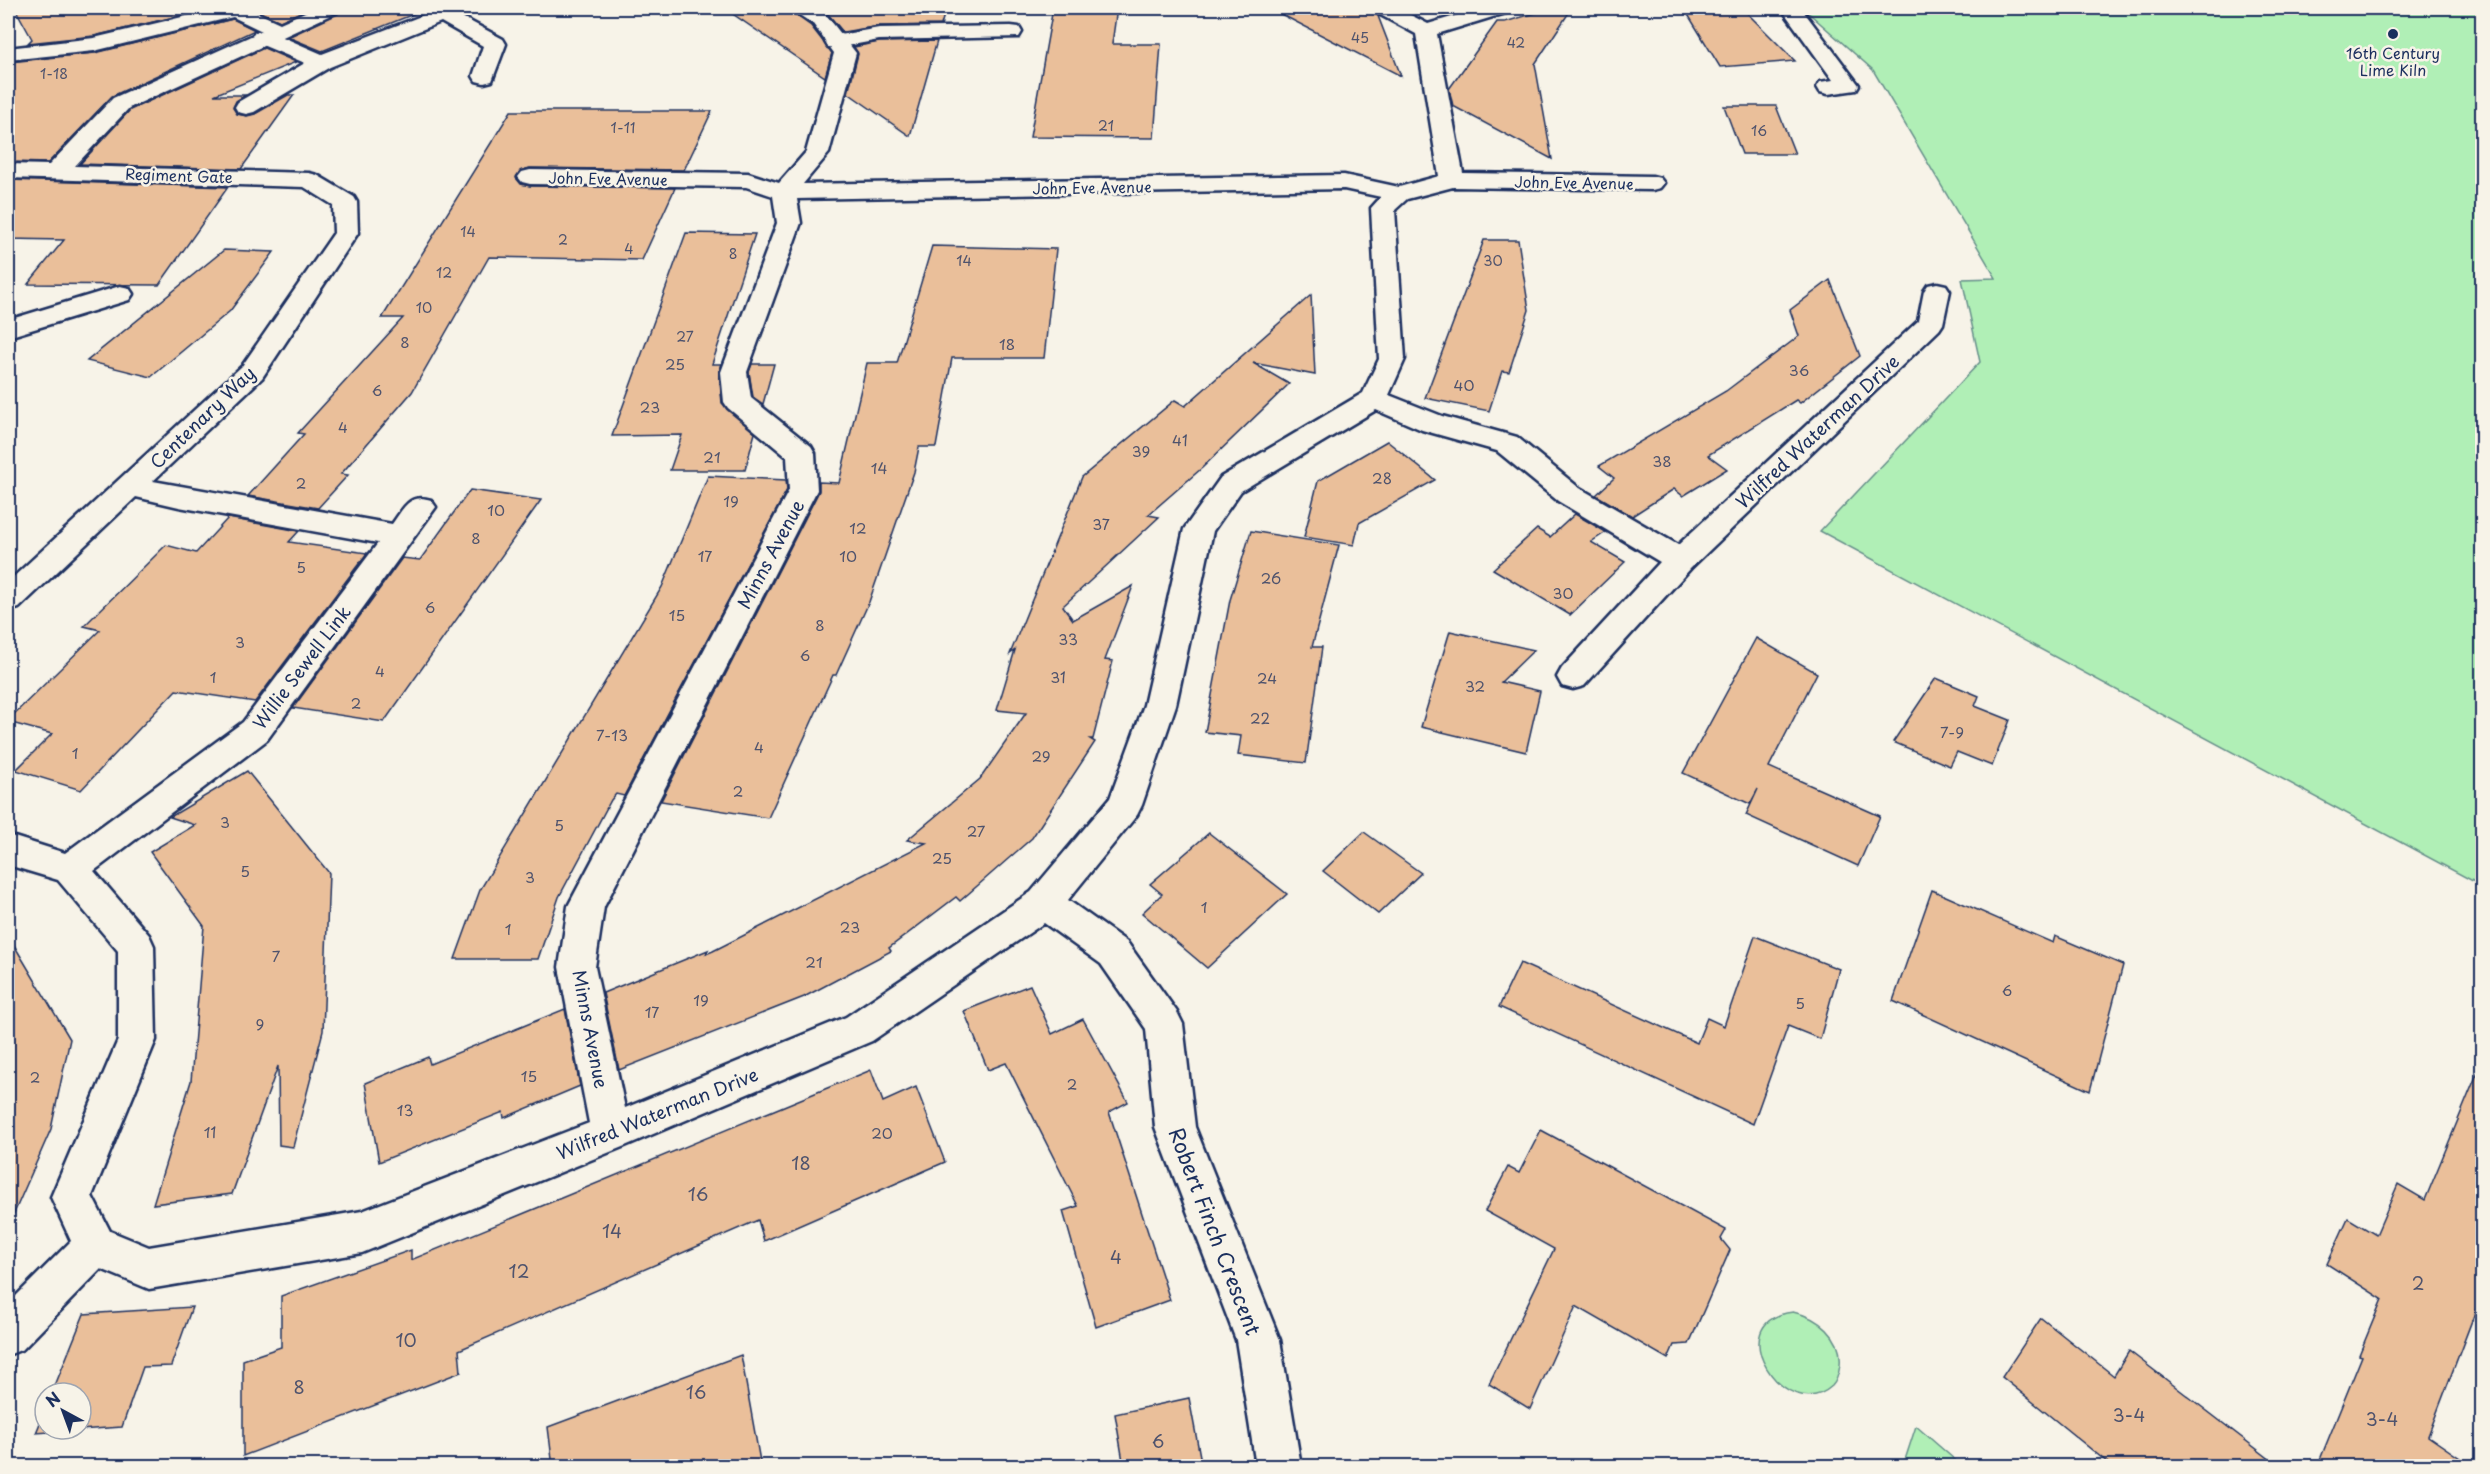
<svg xmlns="http://www.w3.org/2000/svg" width="2490" height="1474" viewBox="0 0 2490 1474" font-family="'Playpen Sans',sans-serif">
  <rect width="100%" height="100%" fill="#f7f3e8"/>
  <filter id="ink" filterUnits="userSpaceOnUse"><feTurbulence type="fractalNoise" baseFrequency=".0167" numOctaves="2"/><feDisplacementMap in="SourceGraphic" scale="12" xChannelSelector="R" yChannelSelector="G"/><feConvolveMatrix kernelMatrix="1 2 1 2 8 2 1 2 1" color-interpolation-filters="sRGB"/></filter>
  <g filter="url(#ink)">
    <!-- green -->
    <g fill="#b0efb6" stroke="#668f8a" stroke-width="1.5">
      <polygon points="1803,8 2482,8 2482,886 1820,531 1980,362 1962,279 1996,278 1873,70"/>
      <path d="M1793 1312C1818 1317 1843 1337 1840 1365 1839 1372 1837 1381 1832 1386 1786 1428 1717 1321 1793 1312Z"/>
      <polygon points="1916,1426 1962,1466 1903,1466"/>
    </g>
    <!-- building -->
    <g fill="#eabf9a" stroke="#1b2f5e" stroke-width="1.5">
      <polygon points="15,8 212,8 94,36 28,43 32,39"/>
      <polygon points="251,8 310,8 280,21"/>
      <polygon points="342,8 425,8 426,9 322,51 288,37 338,14"/>
      <polygon points="724,8 790,8 794,14 811,26 832,53 825,77"/>
      <polygon points="818,8 946,8 941,25 879,26 843,32 829,15"/>
      <polygon points="1053,8 1117,8 1112,44 1161,44 1154,138 1030,137"/>
      <polygon points="1269,8 1370,8 1378,16 1401,76"/>
      <polygon points="1553,8 1572,8 1535,64 1552,159 1453,106 1449,89 1497,22 1505,22"/>
      <polygon points="1684,8 1742,8 1795,61 1720,67"/>
      <polygon points="233,19 255,30 112,96 48,163 8,162 8,65 10,62 95,53"/>
      <polygon points="937,41 910,136 848,93 858,54 854,47 879,42"/>
      <polygon points="264,48 296,62 214,95 246,95 236,101 233,108 237,114 247,116 255,114 288,95 294,95 241,169 80,164 130,110"/>
      <polygon points="1724,106 1776,106 1795,154 1742,154"/>
      <polygon points="511,111 712,111 684,170 530,168 520,171 516,178 521,184 530,186 675,188 642,260 489,257 412,392 341,474 348,475 318,508 248,496 304,434 298,433 403,318 382,318"/>
      <polygon points="8,180 228,187 159,285 28,284 64,240 8,239"/>
      <polygon points="686,233 755,234 712,364 722,364 719,372 722,403 755,433 745,470 670,470 682,435 612,436"/>
      <polygon points="1484,240 1518,240 1529,310 1509,372 1502,371 1489,411 1425,398"/>
      <polygon points="932,246 1056,249 1044,358 952,358 936,447 919,447 914,472 869,602 836,675 833,675 768,818 661,801 819,491 819,482 839,483 867,363 897,363"/>
      <polygon points="224,250 274,252 230,311 151,377 87,361"/>
      <polygon points="1830,280 1860,356 1800,403 1796,400 1708,455 1727,469 1683,496 1674,489 1632,516 1596,495 1614,478 1599,466 1726,391 1799,336 1790,310"/>
      <polygon points="1311,295 1315,375 1253,363 1289,384 1202,468 1148,515 1159,517 1063,606 1073,620 1133,586 1105,660 1113,661 1093,739 1090,739 1095,742 1032,838 960,901 956,897 889,948 891,951 804,997 619,1070 603,993 708,950 706,954 713,951 926,843 907,840 980,779 1026,713 997,710 1015,650 1010,654 1082,477 1175,400 1185,406"/>
      <polygon points="752,364 774,364 763,404 753,397 749,372"/>
      <polygon points="1387,441 1435,480 1359,523 1354,545 1304,537 1318,481"/>
      <polygon points="708,476 786,480 787,490 624,796 616,794 611,800 559,897 538,959 455,959 480,890 662,587"/>
      <polygon points="470,490 541,500 384,722 293,708 402,558 420,560"/>
      <polygon points="1575,514 1606,532 1591,542 1625,562 1570,615 1493,569 1537,529 1550,537"/>
      <polygon points="228,518 299,531 289,542 367,553 255,702 176,690 81,790 16,770 52,734 8,722 8,720 100,630 84,626 166,545 196,553"/>
      <polygon points="1251,531 1339,545 1312,647 1322,647 1306,763 1238,755 1241,736 1205,732 1230,600"/>
      <polygon points="1450,631 1534,650 1501,682 1540,691 1526,752 1421,727"/>
      <polygon points="1756,638 1817,673 1769,767 1880,816 1858,866 1746,815 1758,789 1750,804 1683,773"/>
      <polygon points="1936,678 1979,696 1975,706 2010,720 1992,766 1957,752 1950,766 1893,742"/>
      <polygon points="247,771 329,873 323,1031 293,1147 279,1145 278,1066 232,1194 153,1204 191,1081 204,926 150,852 195,825 170,817"/>
      <polygon points="1364,832 1421,873 1378,914 1323,871"/>
      <polygon points="1209,833 1287,894 1207,968 1142,913 1162,894 1150,884"/>
      <polygon points="1932,890 2053,943 2055,936 2123,965 2090,1091 1893,1001"/>
      <polygon points="8,935 70,1039 51,1129 8,1227"/>
      <polygon points="1755,936 1839,969 1820,1039 1788,1026 1753,1124 1499,1007 1520,963 1697,1043 1707,1018 1724,1026"/>
      <polygon points="1030,985 1052,1034 1083,1019 1128,1102 1109,1112 1170,1300 1096,1327 1063,1211 1078,1206 1006,1063 988,1070 964,1011"/>
      <polygon points="565,1009 580,1086 504,1118 503,1112 379,1162 365,1083 428,1057 430,1064"/>
      <polygon points="2481,1064 2482,1294 2428,1436 2473,1467 2317,1467 2362,1356 2359,1355 2382,1299 2327,1264 2348,1218 2376,1235 2398,1184 2425,1200"/>
      <polygon points="871,1070 883,1102 916,1087 945,1162 764,1241 758,1220 459,1350 461,1372 243,1456 243,1360 281,1347 281,1296 411,1250 411,1260"/>
      <polygon points="1541,1130 1726,1230 1721,1239 1730,1250 1689,1344 1674,1345 1668,1359 1576,1306 1530,1409 1489,1384 1554,1249 1485,1211 1508,1167 1519,1173"/>
      <polygon points="192,1307 171,1366 143,1367 122,1427 36,1433 45,1411 45,1429 81,1429 81,1393 52,1393 84,1314"/>
      <polygon points="2041,1318 2114,1376 2129,1351 2280,1467 2113,1467 2002,1377"/>
      <polygon points="741,1355 761,1467 553,1467 548,1427"/>
      <polygon points="1189,1398 1202,1467 1124,1467 1115,1414"/>
    </g>
    <g fill="none" stroke-linecap="round" stroke-linejoin="round">
      <defs>
        <g id="service">
          <polygon points="442,8 449,10 503,39 506,44 492,81 484,83 476,81 473,76 483,46 441,22 330,67 254,112 246,114 238,112 235,107 238,102 305,63 255,42 252,37 255,32 263,31 271,32 322,54"/>
          <polygon points="1011,26 1019,27 1022,32 1019,37 879,40 836,48 828,47 825,42 828,37 879,28"/>
        </g>
        <g id="minor">
          <path d="M220 8H247L280 23 314 8H340L337 12 129 108 75 166 309 173 317 175 354 197 357 202 358 233 262 378 153 481 392 524C404 508 409 493 431 500L436 507 267 740 94 871 149 935 154 946 156 1040 92 1196 110 1231 149 1247 362 1211 589 1123 559 967 568 906 789 490 787 457 728 408 724 402 721 372 777 223 773 196 746 187 530 184 522 182 518 177 522 172 530 170 748 173 779 183 806 152 834 53 813 24 795 12 792 8H815L827 16 856 53 829 153 803 184 1344 175 1399 187 1439 176 1416 34 1375 12 1372 8H1397L1428 24 1482 8H1512L1509 12 1437 34 1463 173 1652 176 1660 178 1664 183 1660 188 1652 190 1453 187 1407 199 1395 210 1405 359 1389 395 1442 416 1517 437 1578 487 1678 545 1918 321 1924 291 1928 285 1937 283 1946 285 1950 291 1943 324 1939 330 1691 568 1584 686 1573 689 1562 686 1557 677 1562 668 1660 562 1558 501 1497 451 1422 430 1376 410 1241 491 1213 531 1176 705 1142 805 1137 815 1068 900 1127 942 1177 1012 1183 1024 1195 1127 1280 1340 1301 1466H1256L1236 1340 1155 1127 1146 1029 1101 964 1044 923 872 1041 625 1146 362 1253 149 1289 101 1269 23 1349 8 1355V1304L71 1241 51 1197 118 1040V951L58 880 8 865V835L65 853 243 722 378 543 179 507 136 497 19 608 8 611V582L242 366 334 233 333 205 304 187 8 178V164L49 165 113 98 262 31 233 17 94 51 8 60V48L94 38ZM1344 189 1381 197 1371 208 1379 359 1363 393 1221 477 1189 522 1184 529 1144 705 1110 798 1031 892 846 1017 625 1108 595 967 604 907 817 490 815 453 811 446 751 398 747 372 801 223 797 199Z"/>
          <polygon points="1781,8 1801,8 1859,85 1856,90 1828,94 1820,92 1817,87 1820,82 1833,80"/>
          <polygon points="120,286 129,288 133,294 129,300 8,337 8,320"/>
        </g>
      </defs>
      <!-- service casing -->
      <use href="#service" stroke="#1b2f5e" stroke-width="5"/>
      <!-- minor casing -->
      <use href="#minor" stroke="#1b2f5e" stroke-width="5"/>
      <!-- service -->
      <use href="#service" fill="#f7f3e8" fill-rule="evenodd"/>
      <!-- minor -->
      <use href="#minor" fill="#f7f3e8" fill-rule="evenodd"/>
    </g>
  </g>
  <!-- markers -->
  <circle fill="#1b2f5e" stroke="#f7f3e8" stroke-width="2" cx="2393" cy="34" r="6"/>
  <g text-anchor="middle" dominant-baseline="central" stroke-width="5" stroke-linejoin="round" paint-order="stroke">
    <!-- far-number labels -->
    <g font-size="14" fill="#4f536d">
      <text x="1360" y="37">45</text>
      <text x="1516" y="42">42</text>
      <text x="54" y="73">1-18</text>
      <text x="1106" y="125">21</text>
      <text x="623" y="127">1-11</text>
      <text x="1759" y="130">16</text>
      <text x="468" y="231">14</text>
      <text x="563" y="239">2</text>
      <text x="629" y="248">4</text>
      <text x="733" y="253">8</text>
      <text x="964" y="260">14</text>
      <text x="1493" y="260">30</text>
      <text x="444" y="272">12</text>
      <text x="424" y="307">10</text>
      <text x="685" y="336">27</text>
    </g>
    <!-- far-poi labels -->
    <g font-size="15" fill="#1b2f5e" stroke="#f7f3e8">
      <text x="2393" y="52">16th Century<tspan x="2393" dy="17">Lime Kiln</tspan></text>
    </g>
    <!-- far-street labels -->
    <g font-size="15" fill="#1b2f5e" stroke="#f7f3e8">
      <text transform="translate(179 175) rotate(2)">Regiment Gate</text>
      <text transform="translate(608 178) rotate(1)">John Eve Avenue</text>
      <text transform="translate(1574 182) rotate(1)">John Eve Avenue</text>
      <text transform="translate(1092 187) rotate(-1)">John Eve Avenue</text>
    </g>
    <!-- number labels -->
    <g font-size="15" fill="#4f536d">
      <text x="405" y="341">8</text>
      <text x="1007" y="343">18</text>
      <text x="675" y="363">25</text>
      <text x="1799" y="369">36</text>
      <text x="1464" y="384">40</text>
      <text x="377" y="389">6</text>
      <text x="650" y="406">23</text>
      <text x="343" y="426">4</text>
      <text x="1180" y="439">41</text>
      <text x="1141" y="450">39</text>
      <text x="712" y="456">21</text>
      <text x="1662" y="460">38</text>
      <text x="879" y="467">14</text>
      <text x="1382" y="477">28</text>
      <text x="301" y="482">2</text>
      <text x="731" y="500">19</text>
      <text x="496" y="509">10</text>
      <text x="1101" y="523">37</text>
      <text x="858" y="527">12</text>
      <text x="476" y="537">8</text>
      <text x="705" y="555">17</text>
      <text x="848" y="555">10</text>
      <text x="301" y="566">5</text>
      <text x="1271" y="577">26</text>
      <text x="1563" y="592">30</text>
      <text x="430" y="606">6</text>
      <text x="677" y="614">15</text>
      <text x="820" y="624">8</text>
      <text x="1068" y="638">33</text>
      <text x="240" y="641">3</text>
      <text x="805" y="654">6</text>
      <text x="380" y="670">4</text>
      <text x="213" y="676">1</text>
      <text x="1058" y="676">31</text>
      <text x="1267" y="677">24</text>
      <text x="1475" y="685">32</text>
      <text x="356" y="702">2</text>
      <text x="1260" y="717">22</text>
      <text x="1952" y="731">7-9</text>
      <text x="612" y="734">7-13</text>
      <text x="759" y="746">4</text>
      <text x="75" y="752">1</text>
      <text x="1041" y="755">29</text>
      <text x="738" y="790">2</text>
      <text x="225" y="821">3</text>
      <text x="559" y="824">5</text>
      <text x="976" y="830">27</text>
      <text x="942" y="857">25</text>
      <text x="245" y="870">5</text>
      <text x="530" y="876">3</text>
      <text x="1204" y="906">1</text>
      <text x="850" y="926">23</text>
      <text x="508" y="928">1</text>
      <text x="276" y="955">7</text>
      <text x="814" y="961">21</text>
      <text x="2007" y="989">6</text>
      <text x="701" y="999">19</text>
      <text x="1800" y="1002">5</text>
      <text x="652" y="1011">17</text>
      <text x="260" y="1023">9</text>
      <text x="529" y="1075">15</text>
      <text x="35" y="1076">2</text>
      <text x="1072" y="1083">2</text>
      <text x="405" y="1109">13</text>
      <text x="210" y="1131">11</text>
      <text x="882" y="1132">20</text>
    </g>
    <!-- street labels -->
    <g font-size="18" fill="#1b2f5e" stroke="#f7f3e8">
      <text transform="translate(202 417) rotate(-44)">Centenary Way</text>
      <text transform="translate(1817 431) rotate(-43)">Wilfred Waterman Drive</text>
      <text transform="translate(770 554) rotate(-62)">Minns Avenue</text>
      <text transform="translate(301 667) rotate(-53)">Willie Sewell Link</text>
      <text transform="translate(591 1029) rotate(79)">Minns Avenue</text>
      <text transform="translate(657 1113) rotate(-22)">Wilfred Waterman Drive</text>
    </g>
    <!-- near-number labels -->
    <g font-size="18" fill="#4f536d">
      <text x="801" y="1162">18</text>
      <text x="698" y="1193">16</text>
      <text x="612" y="1230">14</text>
      <text x="1116" y="1256">4</text>
      <text x="519" y="1270">12</text>
      <text x="2418" y="1282">2</text>
      <text x="406" y="1339">10</text>
      <text x="299" y="1386">8</text>
      <text x="696" y="1391">16</text>
      <text x="2129" y="1414">3-4</text>
      <text x="2382" y="1418">3-4</text>
      <text x="1158" y="1440">6</text>
    </g>
    <!-- near-street labels -->
    <g font-size="21" fill="#1b2f5e" stroke="#f7f3e8">
      <text transform="translate(1216 1231) rotate(69)">Robert Finch Crescent</text>
    </g>
  </g>
  <!-- margin -->
  <rect width="2490" height="1474" fill="none" stroke="#f7f3e8" stroke-width="30"/>
  <rect x="15" y="15" width="2460" height="1444" fill="none" stroke="#1b2f5e" stroke-width="2" filter="url(#ink)"/>
  <!-- north arrow -->
  <g transform="translate(63 1411) rotate(319)"><circle r="28" fill="#f7f3e8" stroke="#9fa5b1" stroke-width="1.5"/>
  <path d="M0-4.5L10 22L0 15L-10 22Z" fill="#1b2f5e"/>
  <text y="-9" font-size="16" font-weight="bold" text-anchor="middle" fill="#1b2f5e">N</text>
  </g>
</svg>
